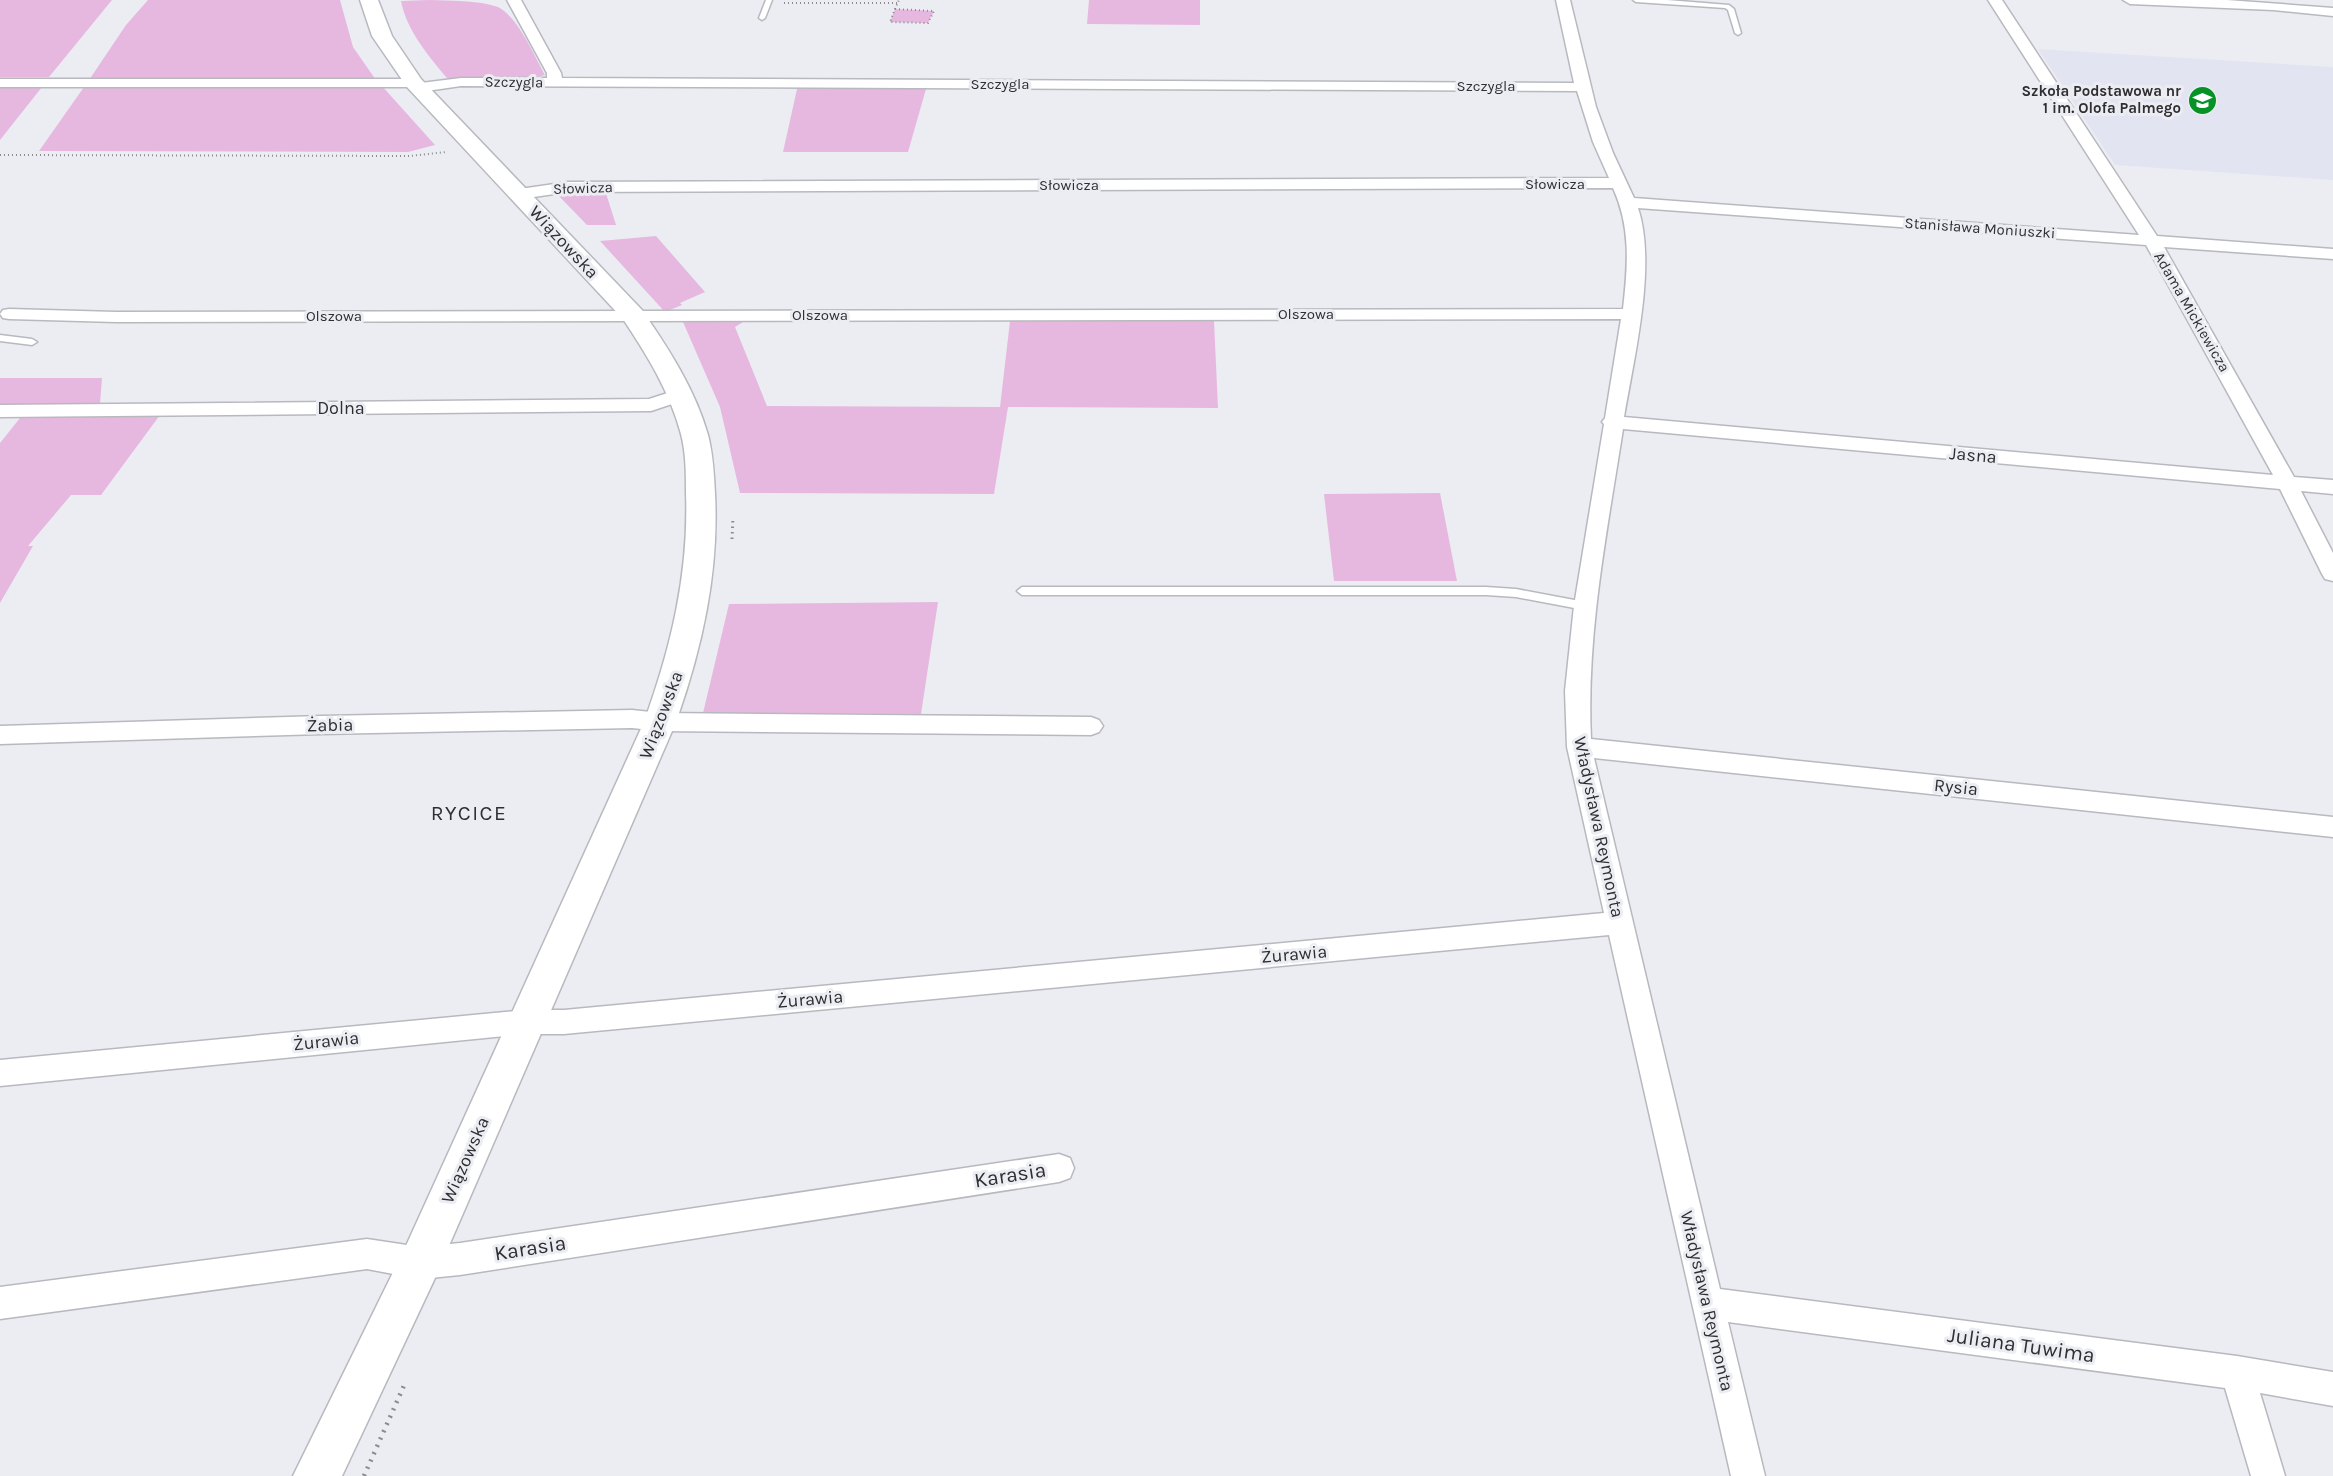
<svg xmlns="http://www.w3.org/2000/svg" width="2333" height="1476" viewBox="0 0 2333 1476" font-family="Karla,sans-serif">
  <rect width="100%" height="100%" fill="#ecedf3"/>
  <!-- built -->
  <polygon fill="#e2e4f2" points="2038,49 2333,67 2333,180 2115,165"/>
  <!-- green -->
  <g fill="#e6b8e0">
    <polygon points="0,0 112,0 49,77 0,77"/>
    <polygon points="148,0 340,0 353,47 376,80 89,80 126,25"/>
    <path d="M429 0C450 1 478 0 498 7 518 17 534 55 545 75L529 79 447 78C429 57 406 29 401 1Z"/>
    <polygon points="1089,0 1200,0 1200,25 1087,24"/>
    <polygon points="895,9 934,11 928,23 890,22"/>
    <polygon points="0,86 42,87 0,140"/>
    <polygon points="382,86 435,145 408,152 39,151 84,87"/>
    <polygon points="797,89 926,89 908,152 783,152"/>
    <polygon points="605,190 616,225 587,225 554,191"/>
    <polygon points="656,236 705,292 680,303 682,305 665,312 600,241"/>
    <polygon points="1010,321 1214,321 1218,408 1008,407 994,494 740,493 720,407 683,322 743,322 735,327 767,406 1000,407"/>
    <polygon points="0,378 102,378 100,404 0,404"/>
    <polygon points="160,415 101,495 71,495 28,546 33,546 0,603 0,443 20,418"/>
    <polygon points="1440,493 1457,581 1334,581 1324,494"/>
    <polygon points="938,602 921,714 703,713 729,604"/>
  </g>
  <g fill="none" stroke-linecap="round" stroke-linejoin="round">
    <defs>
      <g id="lane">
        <polygon points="766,0 772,0 765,18 762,20 759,18"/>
        <polygon points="1633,0 1667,0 1729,5 1734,9 1741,33 1738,35 1735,33 1728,10 1725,8 1636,2"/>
        <polygon points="0,335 32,339 37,342 32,345 0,341"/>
        <polygon points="1022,587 1486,587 1516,589 1585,602 1591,606 1585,610 1516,597 1486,595 1022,595 1017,591"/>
      </g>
      <g id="street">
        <path d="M507 0H521L561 73 562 78 1574 83 1556 0H1570L1596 107 1613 153 1634 198 2139 235 1988 0H2002L2157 236 2333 249V259L2164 247 2294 477 2333 480V494L2301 491 2333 553V581L2325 579 2322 574 2280 489 1623 429C1607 532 1586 635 1591 739L2333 817V837L1594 758 1720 1289 2237 1356 2333 1372V1406L2260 1393 2285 1476H2251L2225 1388 1728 1322 1765 1476H1731L1609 935 564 1034H526L0 1086V1060L526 1010H564L1604 913 1567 747 1565 691 1574 606 1604 424 1602 422 1605 418 1621 319 116 322 9 319 3 318 0 314 3 310 9 309 116 312 1623 309C1628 265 1631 228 1613 188L568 192 520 199 512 194 520 189 568 182 1609 178 1593 142 1577 91 461 86 420 92 415 91 413 87H0V79H414L419 80 421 83 461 78H547V73ZM1638 208 2146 245 2273 475 1624 417C1634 357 1657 265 1638 208Z"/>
        <polygon points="2123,0 2227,0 2333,8 2333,16 2273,10 2130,4"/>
        <polygon points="680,389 687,391 690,395 687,399 651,411 0,417 0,405 649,399"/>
        <polygon points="632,710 660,713 1091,717 1099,720 1103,726 1099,732 1091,735 660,731 632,728 322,734 0,744 0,726 322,716"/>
        <polygon points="1059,1154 1070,1158 1074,1168 1070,1178 1059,1182 460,1275 420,1279 367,1269 0,1319 0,1287 367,1239 420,1247 460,1243"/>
      </g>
      <path id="secondary" d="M360 0H378L392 36 421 79 642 310C668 348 695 389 708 435 713 454 714 474 715 494 719 573 702 648 676 722L435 1278 342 1476H293L405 1248 644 722C671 648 689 573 686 493 686 474 686 453 681 434 670 392 647 355 623 319L407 87 372 36Z"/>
    </defs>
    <!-- lane casing -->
    <use href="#lane" stroke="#b8b9bf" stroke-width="3"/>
    <!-- street casing -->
    <use href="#street" stroke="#b8b9bf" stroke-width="3"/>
    <!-- secondary casing -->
    <use href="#secondary" stroke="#b8b9bf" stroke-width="3"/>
    <!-- path-far2 -->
    <g stroke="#8b8b90" stroke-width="2" stroke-dasharray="1 3" stroke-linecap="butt">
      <polyline points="784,3 898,3"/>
      <polygon points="895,9 934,11 928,23 890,22"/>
      <polyline points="895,9 899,0"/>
      <polyline points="0,155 410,156 446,152"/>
    </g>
    <!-- path-far1 -->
    <polyline stroke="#8b8b90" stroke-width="3" stroke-dasharray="1.5 4" stroke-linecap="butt" points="732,539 733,517"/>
    <!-- path -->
    <polyline stroke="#8b8b90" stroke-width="4.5" stroke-dasharray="2 6" stroke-linecap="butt" points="364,1476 406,1381"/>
    <!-- lane -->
    <use href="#lane" fill="#fff" fill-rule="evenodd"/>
    <!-- street -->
    <use href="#street" fill="#fff" fill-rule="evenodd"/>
    <!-- secondary -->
    <use href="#secondary" fill="#fff" fill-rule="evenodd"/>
  </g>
  <!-- icons -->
  <defs>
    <symbol id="school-disc" viewBox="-11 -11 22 22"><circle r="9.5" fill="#069226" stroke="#ecedf3"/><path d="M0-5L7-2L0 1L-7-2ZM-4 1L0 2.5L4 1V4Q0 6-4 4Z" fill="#fff"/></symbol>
  </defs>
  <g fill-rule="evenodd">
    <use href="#school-disc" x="2186" y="84" width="33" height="33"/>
  </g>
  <g text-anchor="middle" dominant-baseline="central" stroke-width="6" stroke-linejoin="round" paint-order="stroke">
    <!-- far-street labels -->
    <g font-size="15" fill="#2f2f32" stroke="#ecedf3">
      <text transform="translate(514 82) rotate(1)">Szczygla</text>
      <text x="1000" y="84">Szczygla</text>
      <text x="1486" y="86">Szczygla</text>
      <text x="1555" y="184">Słowicza</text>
      <text x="1069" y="185">Słowicza</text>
      <text transform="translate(583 188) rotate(-2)">Słowicza</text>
      <text transform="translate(1980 228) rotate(4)">Stanisława Moniuszki</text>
      <text transform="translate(2192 312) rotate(60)">Adama Mickiewicza</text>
      <text x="1306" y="314">Olszowa</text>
      <text x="820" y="315">Olszowa</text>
      <text x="334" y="316">Olszowa</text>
    </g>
    <!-- far-poi labels -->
    <g font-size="15" font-weight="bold" fill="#2f2f32" stroke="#ecedf3" text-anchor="end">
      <text x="2181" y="91">Szkoła Podstawowa nr<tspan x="2181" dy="17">1 im. Olofa Palmego</tspan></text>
    </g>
    <!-- street labels -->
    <g font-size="18" fill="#2f2f32" stroke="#ecedf3">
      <text transform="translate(564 242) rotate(47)">Wiązowska</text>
      <text x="341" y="408">Dolna</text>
      <text transform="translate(1973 455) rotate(5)">Jasna</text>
      <text transform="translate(661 715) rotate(-69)">Wiązowska</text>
      <text transform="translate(330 725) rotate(-1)">Żabia</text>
      <text transform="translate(1956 787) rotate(6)">Rysia</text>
      <text transform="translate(1599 827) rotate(78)">Władysława Reymonta</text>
      <text transform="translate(1294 954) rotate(-5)">Żurawia</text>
      <text transform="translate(810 999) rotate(-5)">Żurawia</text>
      <text transform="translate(326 1041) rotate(-6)">Żurawia</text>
      <text transform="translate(465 1160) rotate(-66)">Wiązowska</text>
      <text transform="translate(1707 1301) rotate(77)">Władysława Reymonta</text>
    </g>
    <!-- quarter labels -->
    <g font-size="21" letter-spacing="1.5" fill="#2f2f32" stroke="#ecedf3">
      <text x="469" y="813">RYCICE</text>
    </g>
    <!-- near-street labels -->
    <g font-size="21" fill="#2f2f32" stroke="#ecedf3">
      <text transform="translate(1010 1175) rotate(-9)">Karasia</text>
      <text transform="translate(530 1248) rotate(-9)">Karasia</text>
      <text transform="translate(2021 1345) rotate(8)">Juliana Tuwima</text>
    </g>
  </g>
</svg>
